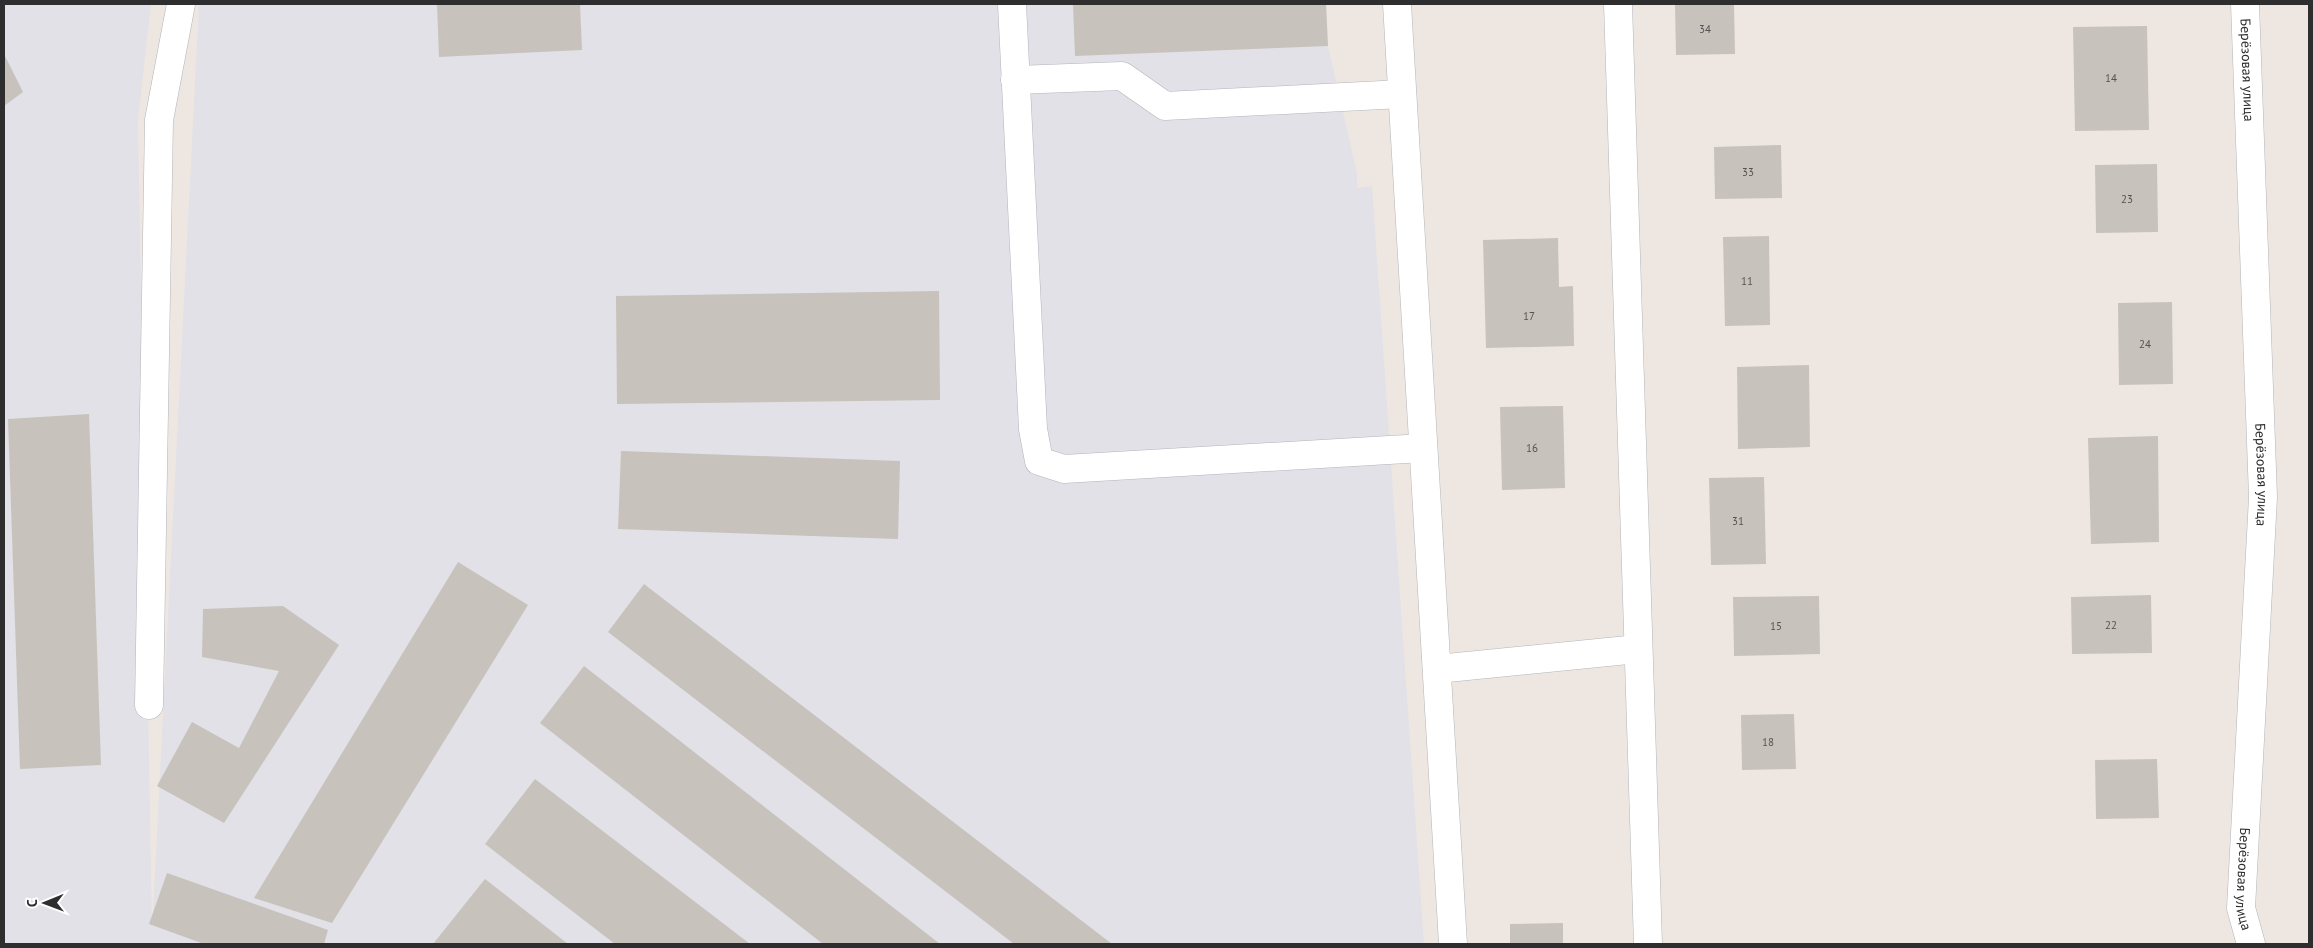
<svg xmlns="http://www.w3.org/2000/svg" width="2313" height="948" viewBox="0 0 2313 948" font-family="'PT Sans',sans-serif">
  <rect width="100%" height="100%" fill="#eee7e1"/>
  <!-- industrial -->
  <polygon fill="#e2e1e7" points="4,4 151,4 138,120 152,930 199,4 1326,4 1328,46 1357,173 1357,188 1372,186 1424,944 4,944"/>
  <!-- building -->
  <g fill="#c7c2bc">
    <polygon points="437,4 580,4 582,50 439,57"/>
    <polygon points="1073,4 1326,4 1328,46 1075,56"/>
    <polygon points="1675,4 1734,4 1735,54 1676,55"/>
    <polygon points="2147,26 2149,130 2075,131 2073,27"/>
    <polygon points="4,54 23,92 4,106"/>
    <polygon points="1781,145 1782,198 1715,199 1714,147"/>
    <polygon points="2157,164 2158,232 2096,233 2095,165"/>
    <polygon points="1769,236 1770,325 1725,326 1723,237"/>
    <polygon points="1558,238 1559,287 1573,286 1574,346 1486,348 1483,240"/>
    <polygon points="939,291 940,400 617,404 616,296"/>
    <polygon points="2172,302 2173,384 2119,385 2118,303"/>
    <polygon points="1809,365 1810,447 1738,449 1737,367"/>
    <polygon points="1563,406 1565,488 1502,490 1500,407"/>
    <polygon points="89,414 101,765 20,769 8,419"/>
    <polygon points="2158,436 2159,542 2091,544 2088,438"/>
    <polygon points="621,451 900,461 898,539 618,529"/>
    <polygon points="1764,477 1766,564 1711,565 1709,478"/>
    <polygon points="458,562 528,605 332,923 254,898"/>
    <polygon points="644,584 1112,944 1014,944 608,632"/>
    <polygon points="2151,595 2152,653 2072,654 2071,597"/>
    <polygon points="1819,596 1820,654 1734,656 1733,597"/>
    <polygon points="283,606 339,645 224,823 157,786 192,722 239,748 279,671 202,657 203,609"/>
    <polygon points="584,666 940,944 823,944 540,723"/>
    <polygon points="1794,714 1796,769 1742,770 1741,715"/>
    <polygon points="2157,759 2159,818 2096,819 2095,760"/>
    <polygon points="535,779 750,944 615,944 485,844"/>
    <polygon points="167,873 328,930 324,944 204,944 149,924"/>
    <polygon points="485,879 568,944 433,944"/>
    <polygon points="1563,923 1563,944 1510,944 1510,924"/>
  </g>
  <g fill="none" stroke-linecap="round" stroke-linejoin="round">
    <defs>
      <g id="minor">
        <polyline points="1012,4 1033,429 1039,461 1064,469 1423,448"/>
        <polyline points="1397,4 1453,944"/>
        <polyline points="1618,4 1648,944"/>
        <path id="s1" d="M2245 4 2263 497 2241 908 2251 944"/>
        <polyline points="1015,80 1122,76 1165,106 1402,94"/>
        <polyline points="1437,669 1638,649"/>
        <polyline points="149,705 159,120 181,4"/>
      </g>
    </defs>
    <!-- minor casing -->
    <use href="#minor" stroke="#b1b5bd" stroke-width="29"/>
    <!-- minor -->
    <use href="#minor" stroke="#fff" stroke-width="28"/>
  </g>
  <g text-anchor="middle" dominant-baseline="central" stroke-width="5" stroke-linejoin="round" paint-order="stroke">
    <!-- number labels -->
    <g font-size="11" fill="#545352">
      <text x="1705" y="29">34</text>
      <text x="2111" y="78">14</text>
      <text x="1748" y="172">33</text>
      <text x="2127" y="199">23</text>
      <text x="1747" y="281">11</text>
      <text x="1529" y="316">17</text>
      <text x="2145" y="344">24</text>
      <text x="1532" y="448">16</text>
      <text x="1738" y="521">31</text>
      <text x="2111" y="625">22</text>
      <text x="1776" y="626">15</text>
      <text x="1768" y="742">18</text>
    </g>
    <!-- street labels -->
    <g font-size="14" fill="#2e2e2e" stroke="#fff">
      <text stroke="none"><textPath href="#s1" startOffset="66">Берёзовая улица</textPath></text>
      <text stroke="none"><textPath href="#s1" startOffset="471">Берёзовая улица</textPath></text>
      <text stroke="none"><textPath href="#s1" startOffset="876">Берёзовая улица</textPath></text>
    </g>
  </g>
  <!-- border -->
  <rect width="2313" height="948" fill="none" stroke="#2e2e2e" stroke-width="10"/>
  <!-- north arrow -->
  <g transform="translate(45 903) rotate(269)" stroke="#ffffff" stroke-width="4" paint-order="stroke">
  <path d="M0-4L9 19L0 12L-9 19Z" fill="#2e2e2e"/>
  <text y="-8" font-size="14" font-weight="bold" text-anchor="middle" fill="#2e2e2e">С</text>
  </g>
</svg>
